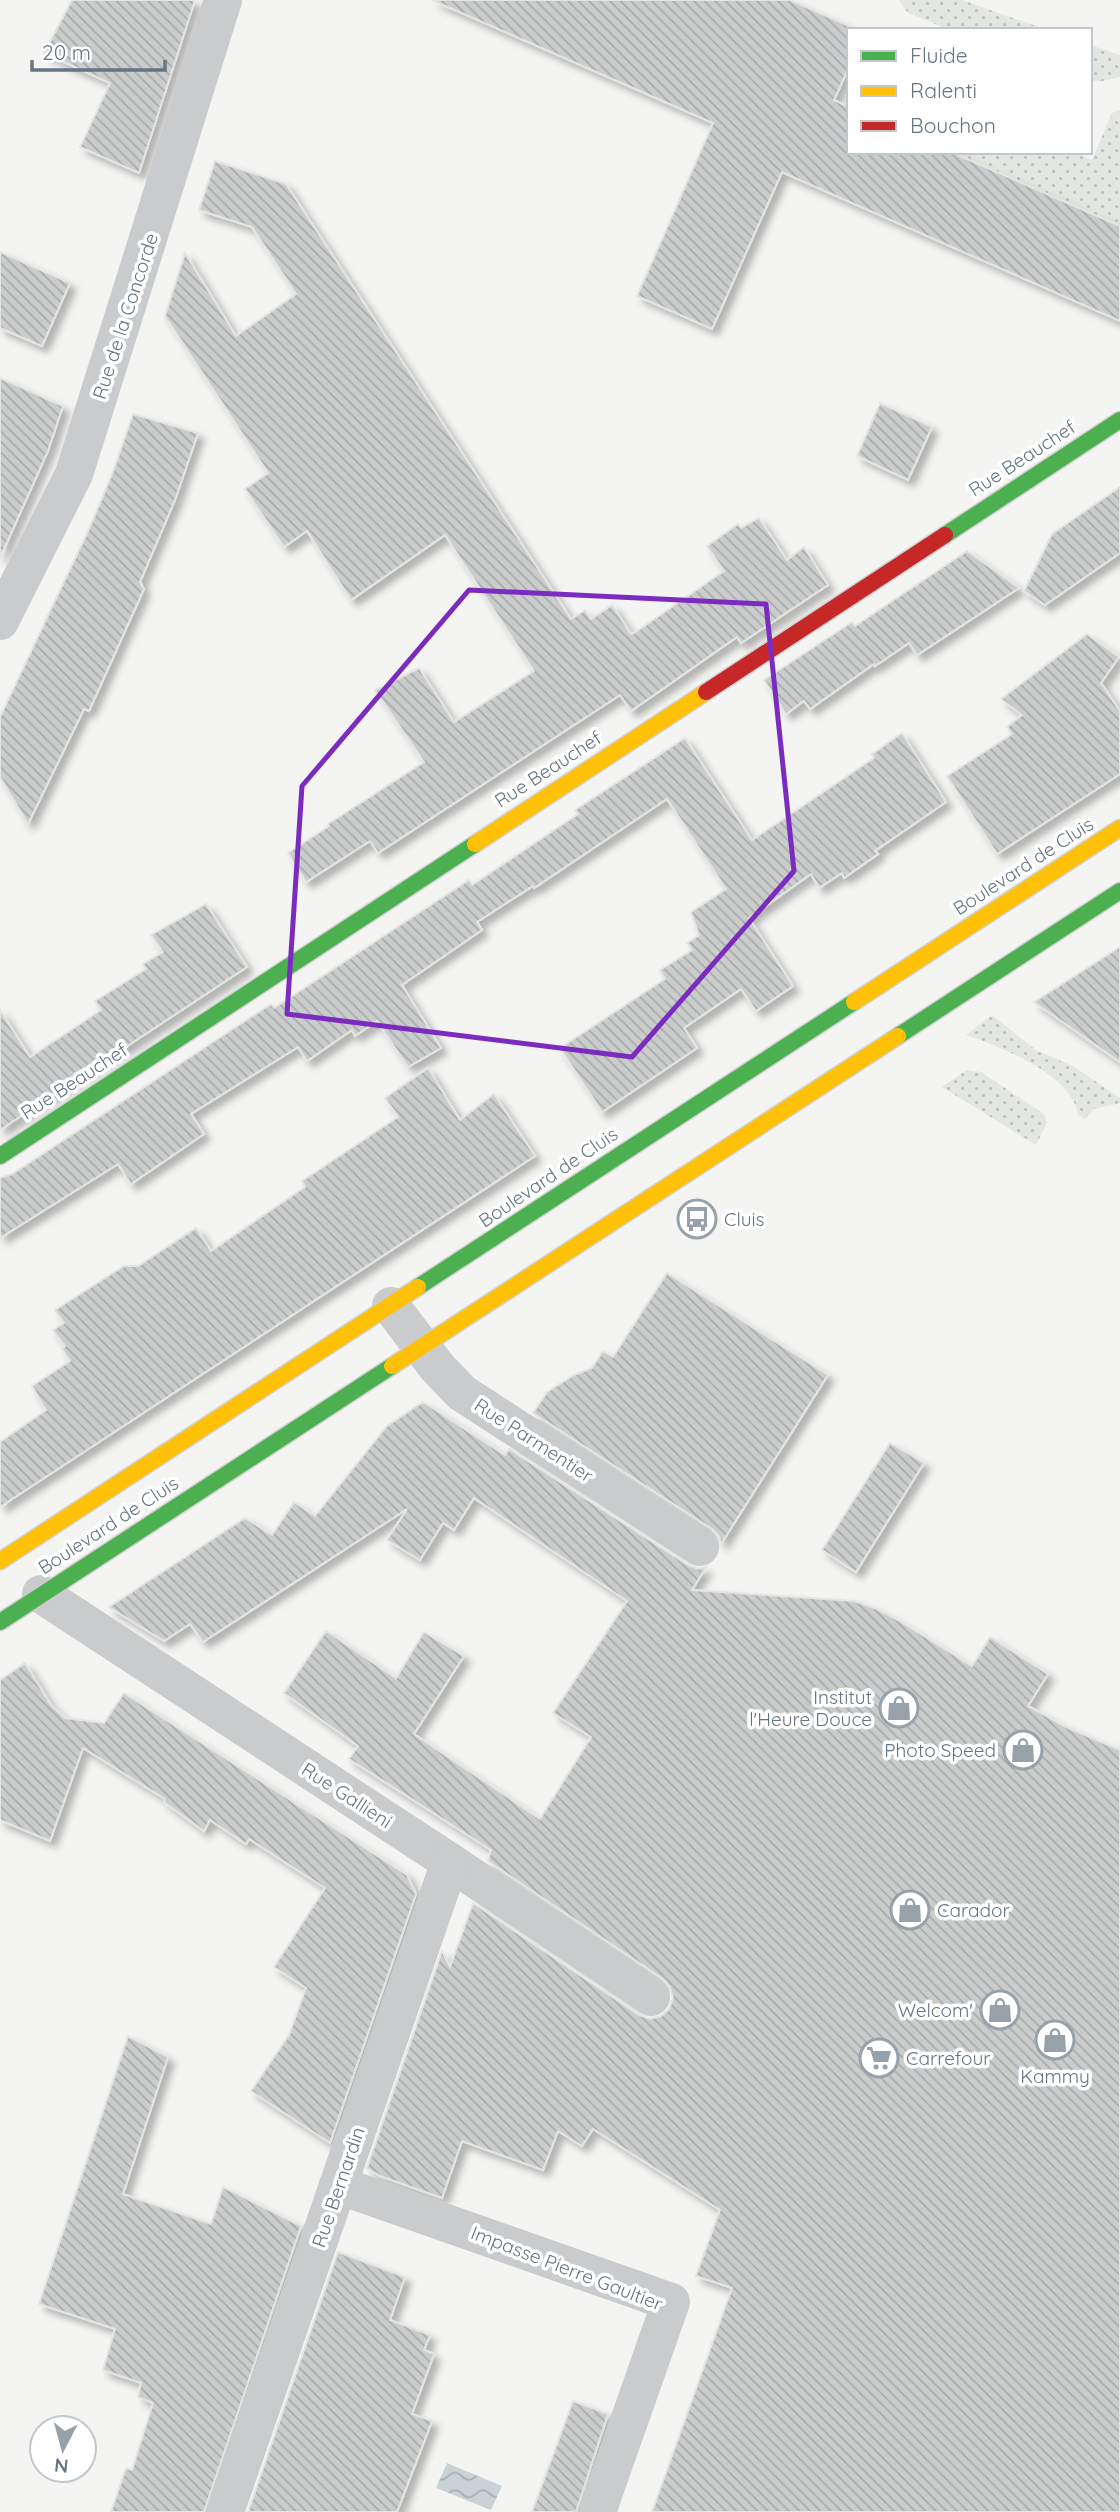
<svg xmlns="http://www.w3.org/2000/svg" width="1120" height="2512" viewBox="0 0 1120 2512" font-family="Quicksand,sans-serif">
  <defs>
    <pattern id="grass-dots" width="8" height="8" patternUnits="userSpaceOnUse" patternTransform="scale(1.75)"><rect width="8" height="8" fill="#e4e7e1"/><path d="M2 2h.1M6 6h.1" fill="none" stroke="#bcc0bc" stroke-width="1.8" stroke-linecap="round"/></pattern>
    <pattern id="water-waves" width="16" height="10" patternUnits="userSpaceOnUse" patternTransform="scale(1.75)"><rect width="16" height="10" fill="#c9d2d4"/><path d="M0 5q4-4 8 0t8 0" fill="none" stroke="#a7afb1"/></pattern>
    <pattern id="building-back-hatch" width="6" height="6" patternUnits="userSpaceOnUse" patternTransform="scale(1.75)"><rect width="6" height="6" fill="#cbcdcd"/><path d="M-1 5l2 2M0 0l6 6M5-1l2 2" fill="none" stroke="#a8abac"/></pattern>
    <filter id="shadow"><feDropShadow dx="6" dy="6" stdDeviation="3.5" flood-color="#0004"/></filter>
  </defs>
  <rect width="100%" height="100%" fill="#f4f4f3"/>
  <!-- grass -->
  <g fill="url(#grass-dots)">
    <polygon points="899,0 962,0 1047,30 950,30 908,13"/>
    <polygon points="1090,45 1120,55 1120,77 1102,81 1090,81"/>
    <polygon points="1120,110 1120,226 951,152 1073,152 1092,160 1112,113"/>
    <path d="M992 1015 1037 1051 1073 1066 1120 1098V1103L1094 1109 1085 1119 1078 1115C1074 1075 999 1046 966 1035Z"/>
    <polygon points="967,1070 981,1072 1044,1114 1047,1123 1036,1145 942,1087"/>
  </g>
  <!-- water -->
  <polygon fill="url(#water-waves)" points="447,2463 502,2486 491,2510 436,2488"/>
  <!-- building -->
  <g fill="url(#building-back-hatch)" stroke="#e4e4e2" stroke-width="2" filter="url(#shadow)">
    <polygon points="72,0 195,0 139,173 80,147 110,83 44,53"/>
    <polygon points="432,0 790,0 849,26 849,67 834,100 849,107 849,152 951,152 1120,226 1120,321 782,172 712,329 637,296 713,123"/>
    <polygon points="215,161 286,184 571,619 585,610 591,619 612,605 631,634 634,633 724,571 707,546 738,524 741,528 759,518 787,560 804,547 828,585 741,643 737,637 631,711 620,695 378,853 370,841 306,882 288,853 329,826 328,824 424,762 375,690 419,668 454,722 534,671 445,535 351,600 307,531 284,547 245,489 268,473 165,316 185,253 236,336 296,294 252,227 199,210"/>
    <polygon points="0,252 70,283 42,346 0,328"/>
    <polygon points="0,378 63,406 48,451 0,558"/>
    <polygon points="880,403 932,427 908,480 857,456"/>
    <polygon points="133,414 198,433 175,500 140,582 144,589 89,711 84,709 28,824 0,777 0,717 89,529 113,472"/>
    <polygon points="1120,487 1120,553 1045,605 1024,591 1052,534"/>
    <polygon points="967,551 1019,588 917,655 909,643 875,666 874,664 810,709 804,701 786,714 764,680 852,622 855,626"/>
    <polygon points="1087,634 1119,657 1101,683 1120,711 1120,774 997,854 947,776 1012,734 1007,727 1022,715 1001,699"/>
    <polygon points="902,733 946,802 875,851 878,854 844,878 842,873 819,888 811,874 749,918 793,986 756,1011 741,989 684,1028 697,1048 602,1112 560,1048 665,979 660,970 692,950 687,943 699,935 691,912 726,889 667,799 534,888 533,886 477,922 482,930 402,985 441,1048 408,1067 377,1021 355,1036 352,1030 307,1061 298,1047 191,1114 204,1134 131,1184 118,1164 0,1238 0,1178 12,1174 271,1004 274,1008 469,880 472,885 578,814 575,810 685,738 752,840 874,758 872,754"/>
    <polygon points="206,904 247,967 0,1130 0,1010 30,1057 101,1010 95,1001 146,969 143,964 163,952 151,935"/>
    <polygon points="1120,947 1120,1062 1034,1002"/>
    <polygon points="428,1068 460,1120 494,1094 535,1156 0,1507 0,1442 46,1410 32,1386 70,1361 62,1349 65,1346 53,1330 64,1323 55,1310 124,1266 138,1266 196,1228 211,1251 305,1187 302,1181 398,1117 385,1098"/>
    <polygon points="667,1273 828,1375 721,1544 719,1536 712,1529 533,1413 547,1392 574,1375 592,1368 603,1351 613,1357"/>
    <polygon points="423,1402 505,1455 509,1449 688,1565 698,1569 706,1567 692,1590 854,1601 877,1609 898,1620 972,1666 990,1637 1048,1674 1028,1706 1066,1727 1120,1750 1120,2512 652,2512 732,2288 696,2276 720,2210 593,2129 582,2146 558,2131 543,2170 462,2141 442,2198 380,2176 367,2168 442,1951 450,1967 473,1903 639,2015 650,2019 661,2016 669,2009 673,1998 670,1987 663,1979 488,1861 491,1850 349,1759 358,1746 284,1693 326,1631 396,1678 424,1632 464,1656 414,1734 540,1819 591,1737 553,1713 627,1601 474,1498 454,1530 443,1523 420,1560 387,1540 407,1509 203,1642 190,1624 164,1641 109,1607 245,1518 272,1535 294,1502 315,1516 387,1426"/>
    <polygon points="890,1443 924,1463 856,1572 822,1550"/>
    <polygon points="25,1663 51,1705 65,1718 104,1723 124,1693 407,1875 416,1894 330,2143 251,2091 289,2035 306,1988 274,1967 325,1888 249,1839 246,1844 210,1820 204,1831 164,1802 165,1799 83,1748 50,1841 0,1820 0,1680"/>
    <polygon points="128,2036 168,2057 123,2194 211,2224 223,2187 301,2226 204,2512 111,2512 126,2468 132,2470 153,2403 138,2397 141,2383 103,2370 115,2329 39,2304"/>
    <polygon points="338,2252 405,2277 390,2320 430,2335 424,2350 434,2354 412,2414 432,2421 397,2512 248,2512"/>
    <polygon points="573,2401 608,2414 576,2512 532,2512"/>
  </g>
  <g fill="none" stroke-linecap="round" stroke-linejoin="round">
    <defs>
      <g id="fast">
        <polyline points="945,535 1120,420"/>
        <polyline points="898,1036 1120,891"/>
        <polyline points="0,1156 475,844"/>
        <polyline points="418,1287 854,1002"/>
        <polyline points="0,1622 392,1366"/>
      </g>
      <g id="slow">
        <polyline points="475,844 706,692"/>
        <polyline points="854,1002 1120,828"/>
        <polyline points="392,1366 898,1036"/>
        <polyline points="0,1561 418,1287"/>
      </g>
      <polyline id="jam" points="706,692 945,535"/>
    </defs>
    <!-- fast casing -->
    <use href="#fast" stroke="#d0d1d1" stroke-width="19"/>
    <!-- slow casing -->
    <use href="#slow" stroke="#d0d1d1" stroke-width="19"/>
    <!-- jam casing -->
    <use href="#jam" stroke="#d0d1d1" stroke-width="19"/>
    <!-- street -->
    <g stroke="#cacbcc" stroke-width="38">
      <polyline points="0,621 74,474 223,0"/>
      <polyline points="391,1306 437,1367 462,1393 700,1547"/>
      <polyline points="41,1594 450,1862 651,1997"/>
      <polyline points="338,2185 671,2302 597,2512"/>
      <polyline points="225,2512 450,1862"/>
    </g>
    <!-- fast -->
    <use href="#fast" stroke="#4caf50" stroke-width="16"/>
    <!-- slow -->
    <use href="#slow" stroke="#ffc107" stroke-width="16"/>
    <!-- jam -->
    <use href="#jam" stroke="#c62828" stroke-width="16"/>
  </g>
  <!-- marked area -->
  <path fill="none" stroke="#7b2cbf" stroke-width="5" stroke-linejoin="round" d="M469 590 766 604 794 871 632 1057 287 1014 302 786Z"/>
  <!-- icons -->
  <defs>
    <symbol id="bus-ring" viewBox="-11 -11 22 22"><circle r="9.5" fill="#fff" stroke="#97a1aa" stroke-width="1.5"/><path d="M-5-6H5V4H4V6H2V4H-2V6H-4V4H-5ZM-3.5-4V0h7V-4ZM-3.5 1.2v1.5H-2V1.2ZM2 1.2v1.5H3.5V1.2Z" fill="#97a1aa"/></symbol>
    <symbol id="shop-ring" viewBox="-11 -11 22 22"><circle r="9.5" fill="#fff" stroke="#97a1aa" stroke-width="1.5"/><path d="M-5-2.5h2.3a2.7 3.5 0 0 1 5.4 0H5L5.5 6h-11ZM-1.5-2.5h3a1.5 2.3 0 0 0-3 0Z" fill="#97a1aa"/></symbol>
    <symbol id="supermarket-ring" viewBox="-11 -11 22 22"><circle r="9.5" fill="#fff" stroke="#97a1aa" stroke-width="1.5"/><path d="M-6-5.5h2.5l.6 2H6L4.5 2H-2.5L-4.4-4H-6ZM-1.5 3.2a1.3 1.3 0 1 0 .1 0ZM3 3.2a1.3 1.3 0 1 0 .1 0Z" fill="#97a1aa"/></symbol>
  </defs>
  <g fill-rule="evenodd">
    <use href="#bus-ring" x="675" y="1197" width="44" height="44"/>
    <use href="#shop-ring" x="877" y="1686" width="44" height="44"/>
    <use href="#shop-ring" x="1001" y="1728" width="44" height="44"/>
    <use href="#shop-ring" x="888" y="1888" width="44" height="44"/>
    <use href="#shop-ring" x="978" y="1988" width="44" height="44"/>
    <use href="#shop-ring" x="1033" y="2018" width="44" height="44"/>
    <use href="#supermarket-ring" x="857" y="2036" width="44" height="44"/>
  </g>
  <g text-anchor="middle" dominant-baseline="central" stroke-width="7" stroke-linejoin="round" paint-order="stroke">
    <!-- street labels -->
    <g font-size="19" fill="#657582" stroke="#fff">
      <text transform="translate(125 316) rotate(-72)">Rue de la Concorde</text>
      <text transform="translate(1022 458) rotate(-33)">Rue Beauchef</text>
      <text transform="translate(548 769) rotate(-33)">Rue Beauchef</text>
      <text transform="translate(1023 866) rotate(-33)">Boulevard de Cluis</text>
      <text transform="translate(74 1081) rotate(-33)">Rue Beauchef</text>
      <text transform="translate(548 1177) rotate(-34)">Boulevard de Cluis</text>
      <text transform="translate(534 1440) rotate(33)">Rue Parmentier</text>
      <text transform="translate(108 1525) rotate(-33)">Boulevard de Cluis</text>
      <text transform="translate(347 1795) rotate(33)">Rue Gallieni</text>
      <text transform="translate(338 2187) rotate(-71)">Rue Bernardin</text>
      <text transform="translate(567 2268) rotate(21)">Impasse Pierre Gaultier</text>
    </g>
    <!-- poi labels -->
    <g font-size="19" fill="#657582" stroke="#fff" text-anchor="start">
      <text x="724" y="1219">Cluis</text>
      <text x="872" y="1697" text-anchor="end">Institut<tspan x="872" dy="22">l'Heure Douce</tspan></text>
      <text x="996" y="1750" text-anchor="end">Photo Speed</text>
      <text x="937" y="1910">Carador</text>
      <text x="973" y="2010" text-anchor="end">Welcom'</text>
      <text x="906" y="2058">Carrefour</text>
      <text x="1055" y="2076" text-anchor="middle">Kammy</text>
    </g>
  </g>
  <!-- legend -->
  <rect x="847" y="28" width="245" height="126" fill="#ffffff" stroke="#c1c8cd" stroke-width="2"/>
  <rect x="861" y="51" width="35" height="10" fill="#4caf50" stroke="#c1c8cd" stroke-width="2"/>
  <text x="910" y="63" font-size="21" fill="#657582">Fluide</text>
  <rect x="861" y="86" width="35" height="10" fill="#ffc107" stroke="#c1c8cd" stroke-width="2"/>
  <text x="910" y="98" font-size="21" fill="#657582">Ralenti</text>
  <rect x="861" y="121" width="35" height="10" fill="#c62828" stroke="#c1c8cd" stroke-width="2"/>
  <text x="910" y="133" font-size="21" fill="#657582">Bouchon</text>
  <!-- north arrow -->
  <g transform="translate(63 2449) rotate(186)"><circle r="33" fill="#ffffff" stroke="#c1c8cd" stroke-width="2"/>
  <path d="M0-5L12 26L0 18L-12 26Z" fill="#97a1aa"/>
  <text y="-10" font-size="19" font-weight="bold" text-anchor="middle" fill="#657582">N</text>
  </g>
  <!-- scale -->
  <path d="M32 60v10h133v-10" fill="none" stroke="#657582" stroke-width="3.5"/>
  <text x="42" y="60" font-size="21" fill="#657582" stroke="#ffffff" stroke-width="5" paint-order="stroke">20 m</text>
</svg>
